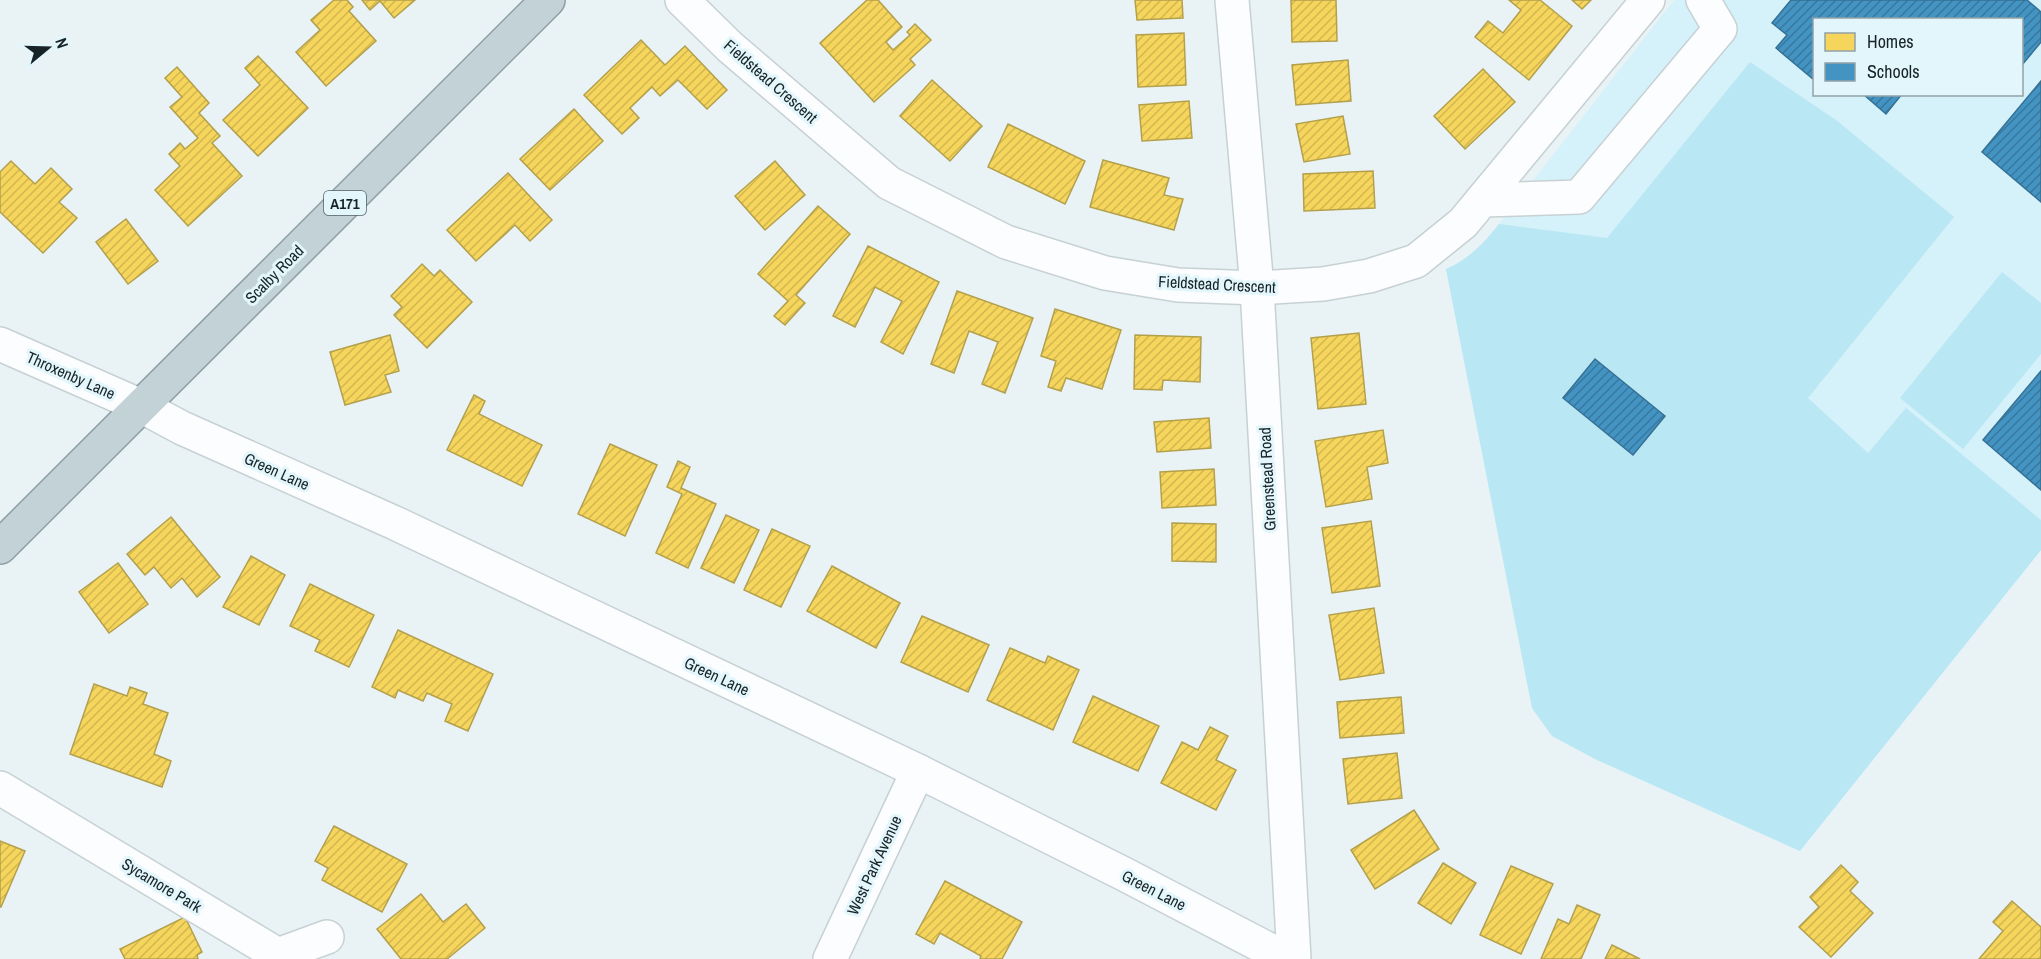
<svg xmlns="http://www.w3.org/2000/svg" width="2041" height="959" viewBox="0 0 2041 959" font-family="'Archivo Narrow',sans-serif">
  <defs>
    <pattern id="homes-hatch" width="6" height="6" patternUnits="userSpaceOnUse" patternTransform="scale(1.5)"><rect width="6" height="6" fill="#f6d55c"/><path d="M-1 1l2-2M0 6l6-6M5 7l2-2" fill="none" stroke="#d2b750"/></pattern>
    <pattern id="schools-hatch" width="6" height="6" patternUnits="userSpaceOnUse" patternTransform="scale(1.5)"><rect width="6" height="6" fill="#4393c3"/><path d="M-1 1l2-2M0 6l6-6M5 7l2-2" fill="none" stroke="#37789e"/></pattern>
  </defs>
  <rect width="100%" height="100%" fill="#e9f3f6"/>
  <!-- built -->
  <path fill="#d5f1f9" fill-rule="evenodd" d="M1674 0H2041V550L1800 851 1597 760 1552 736 1532 708 1446 269 1462 262 1485 242ZM1814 20H2022V94H1814Z"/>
  <!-- park -->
  <g fill="#bae7f4">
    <path d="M1750 62 1836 120 1954 217 1808 398 1868 453 1906 408 2041 520V550L1800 851 1597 760 1552 736 1532 708 1446 269C1469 259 1484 243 1499 224L1607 238Z"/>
    <polygon points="2002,272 2041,303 2041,354 1963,449 1900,398"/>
  </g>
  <!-- homes -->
  <g fill="url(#homes-hatch)" stroke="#b3a04c" stroke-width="1.5">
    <polygon points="334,0 347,0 353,7 349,11 376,41 326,86 296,52 320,30 311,20"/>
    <polygon points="362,0 415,0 394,18 380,1 370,10"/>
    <polygon points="867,0 878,0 902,27 886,42 893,50 910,35 907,32 915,24 931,40 910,59 915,65 874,102 820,43"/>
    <polygon points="1135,0 1182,0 1183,18 1137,20"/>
    <polygon points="1291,0 1336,0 1337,41 1292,42"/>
    <polygon points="1509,0 1540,0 1572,26 1529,80 1475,37 1488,21 1503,33 1521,10"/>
    <polygon points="1572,0 1591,0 1582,9"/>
    <polygon points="1184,33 1186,85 1138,87 1136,35"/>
    <polygon points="641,40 665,65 685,46 727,90 707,109 678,80 660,96 652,87 630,108 639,118 622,134 584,95"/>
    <polygon points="258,56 308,108 258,156 223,120 260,85 245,68"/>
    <polygon points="1348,60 1351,101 1296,105 1292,65"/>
    <polygon points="177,67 209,103 199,113 220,136 212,143 242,176 188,226 155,190 180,166 169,154 180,143 185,149 198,138 170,107 182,97 165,78"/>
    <polygon points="1483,69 1515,102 1465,149 1434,116"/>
    <polygon points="932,80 982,126 950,161 900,116"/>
    <polygon points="1189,101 1192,138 1142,141 1139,105"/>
    <polygon points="574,109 603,141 550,190 520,159"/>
    <polygon points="1343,116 1350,154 1304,162 1296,124"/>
    <polygon points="1008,124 1085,161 1065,204 988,167"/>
    <polygon points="1103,160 1169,178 1164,195 1183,199 1174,230 1090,207"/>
    <polygon points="11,161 35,184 51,168 72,189 59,202 77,218 43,253 0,212 0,172"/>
    <polygon points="775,161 805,195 765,230 735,196"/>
    <polygon points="1373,171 1375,208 1304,211 1303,174"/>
    <polygon points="508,173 552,220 530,241 515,225 476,261 447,230"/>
    <polygon points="818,206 850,234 796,295 805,303 785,325 774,316 788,301 758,274"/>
    <polygon points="126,219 158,261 128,284 96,242"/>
    <polygon points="868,246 939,282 903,354 881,342 902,301 875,287 855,327 833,316"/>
    <polygon points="422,264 434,276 440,270 472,302 427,348 394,315 402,307 391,296"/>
    <polygon points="957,291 1033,318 1005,393 982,384 998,342 969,331 954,373 931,364"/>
    <polygon points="1055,309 1121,330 1102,389 1066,378 1061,391 1048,387 1056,361 1041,356"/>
    <polygon points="1359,333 1366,404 1318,409 1311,338"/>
    <polygon points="390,335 399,371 385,375 391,392 345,405 330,352"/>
    <polygon points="1135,335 1201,337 1200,382 1163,380 1162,390 1134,389"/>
    <polygon points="474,395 485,401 479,414 542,445 522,486 447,450"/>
    <polygon points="1209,418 1211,448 1157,452 1154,422"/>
    <polygon points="1383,430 1388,463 1367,467 1372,499 1326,507 1315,441"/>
    <polygon points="610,444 657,465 625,536 578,514"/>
    <polygon points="678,461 690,467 681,488 716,504 688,568 656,553 682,494 667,487"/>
    <polygon points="1214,469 1216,505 1162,508 1160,472"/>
    <polygon points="726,515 759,530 734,583 701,568"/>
    <polygon points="171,517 220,577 197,597 182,578 171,588 154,567 145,575 127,554"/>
    <polygon points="1371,521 1380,586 1332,593 1322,528"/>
    <polygon points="1172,523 1216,524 1216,562 1172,561"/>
    <polygon points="772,529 810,546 781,607 744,590"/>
    <polygon points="251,556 285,575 259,625 223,607"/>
    <polygon points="118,563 148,604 109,633 79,592"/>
    <polygon points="832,566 900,603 876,648 807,611"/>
    <polygon points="310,584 374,615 349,667 315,651 320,640 290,626"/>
    <polygon points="1374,608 1384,673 1340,680 1329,615"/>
    <polygon points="922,616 989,645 968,692 901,662"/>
    <polygon points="398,630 493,674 468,731 445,721 452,704 427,693 423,701 398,690 395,698 372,687"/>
    <polygon points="1010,648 1045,663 1048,656 1079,670 1053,730 987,700"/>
    <polygon points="94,684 127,696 130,687 147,693 143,704 168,713 154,754 171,761 162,787 70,754"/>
    <polygon points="1093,696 1159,726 1138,771 1073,742"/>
    <polygon points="1401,697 1404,733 1340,738 1337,702"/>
    <polygon points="1210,727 1228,736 1216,760 1236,770 1216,810 1161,783 1182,742 1198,750"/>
    <polygon points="1397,753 1402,798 1348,804 1343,759"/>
    <polygon points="1414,810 1439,849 1375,889 1351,850"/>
    <polygon points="334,826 407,864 382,912 322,880 328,868 315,861"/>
    <polygon points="0,841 25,851 1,907 0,907"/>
    <polygon points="1443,863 1476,883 1451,924 1418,903"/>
    <polygon points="1841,865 1858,882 1850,891 1873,913 1831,957 1799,927 1819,907 1810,897"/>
    <polygon points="1511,866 1553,884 1521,954 1480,935"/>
    <polygon points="945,881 1022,922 1002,959 980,959 981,956 940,933 934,944 916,934"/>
    <polygon points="421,894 443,922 466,904 485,928 447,959 401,959 377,929"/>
    <polygon points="2012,901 2041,927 2041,959 1979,959 2003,931 1993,922"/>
    <polygon points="1577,905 1600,915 1581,959 1541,959 1558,919 1569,924"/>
    <polygon points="185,917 202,952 197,955 198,959 125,959 120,949"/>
    <polygon points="1612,945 1640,959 1605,959"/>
  </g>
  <!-- schools -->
  <g fill="url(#schools-hatch)" stroke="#367194" stroke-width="1.5">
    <polygon points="1791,0 2027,0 2041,12 2041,42 2022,65 2022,20 1814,20 1814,80 1776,48 1787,35 1772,23"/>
    <polygon points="2041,81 2041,202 1982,152"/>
    <polygon points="1863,94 1902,94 1886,114"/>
    <polygon points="1595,359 1665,416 1633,455 1563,398"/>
    <polygon points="2041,371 2041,490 1983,440"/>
  </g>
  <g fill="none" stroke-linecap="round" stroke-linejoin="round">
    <defs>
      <g id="minor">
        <polyline points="682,0 730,47 889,183 1006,242 1105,273 1178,285 1257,288 1323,284 1369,276 1416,261 1463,223 1648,0"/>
        <polyline points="1232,0 1257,288 1294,959"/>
        <polyline points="1482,200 1579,197 1720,29 1703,0"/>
        <polyline points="0,344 141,406 182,428 395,523 918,771 1124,874 1287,959"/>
        <polyline points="0,788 278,955 327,937"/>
        <polyline points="830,959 918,771"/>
      </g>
      <polyline id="highway" points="0,547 548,0"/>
    </defs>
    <!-- minor casing -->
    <use href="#minor" stroke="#c7d1d4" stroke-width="36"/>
    <!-- highway casing -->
    <use href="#highway" stroke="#8ea0a6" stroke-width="36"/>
    <!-- minor -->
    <use href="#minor" stroke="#fcfdfe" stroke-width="33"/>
    <!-- highway -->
    <use href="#highway" stroke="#c3d2d6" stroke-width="33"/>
  </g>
  <g text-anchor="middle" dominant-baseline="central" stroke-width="6" stroke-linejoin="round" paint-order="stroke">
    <!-- shield labels -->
    <rect fill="#e3f6fc" stroke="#546267" stroke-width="1.5" x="324" y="191" width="42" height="24" rx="4.5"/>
    <g font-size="15" font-weight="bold" fill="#172327">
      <text x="345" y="203">A171</text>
    </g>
    <!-- street labels -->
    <g font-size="16" fill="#172327" stroke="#e3f6fc">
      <text transform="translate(771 81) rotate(41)">Fieldstead Crescent</text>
      <text transform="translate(274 274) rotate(-45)">Scalby Road</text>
      <text transform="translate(1217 284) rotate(3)">Fieldstead Crescent</text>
      <text transform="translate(71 375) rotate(24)">Throxenby Lane</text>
      <text transform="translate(277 471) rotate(24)">Green Lane</text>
      <text transform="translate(1267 479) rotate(-93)">Greenstead Road</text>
      <text transform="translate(717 676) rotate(25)">Green Lane</text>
      <text transform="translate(874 865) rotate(-65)">West Park Avenue</text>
      <text transform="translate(162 885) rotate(31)">Sycamore Park</text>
      <text transform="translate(1154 890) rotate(27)">Green Lane</text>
    </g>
  </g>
  <!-- legend -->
  <rect x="1813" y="18" width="210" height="78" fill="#e3f6fc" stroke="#91a2a7" stroke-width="1.5"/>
  <rect x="1825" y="33" width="30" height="18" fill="#f6d55c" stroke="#91a2a7" stroke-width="1.5"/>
  <text x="1867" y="48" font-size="18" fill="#172327">Homes</text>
  <rect x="1825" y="63" width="30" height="18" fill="#4393c3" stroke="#91a2a7" stroke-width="1.5"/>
  <text x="1867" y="78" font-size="18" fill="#172327">Schools</text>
  <!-- north arrow -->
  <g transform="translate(48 48) rotate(71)" stroke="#e3f6fc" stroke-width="4.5" paint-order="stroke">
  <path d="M0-4.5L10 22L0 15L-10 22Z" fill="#172327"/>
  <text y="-9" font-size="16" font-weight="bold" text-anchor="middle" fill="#172327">N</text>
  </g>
</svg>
